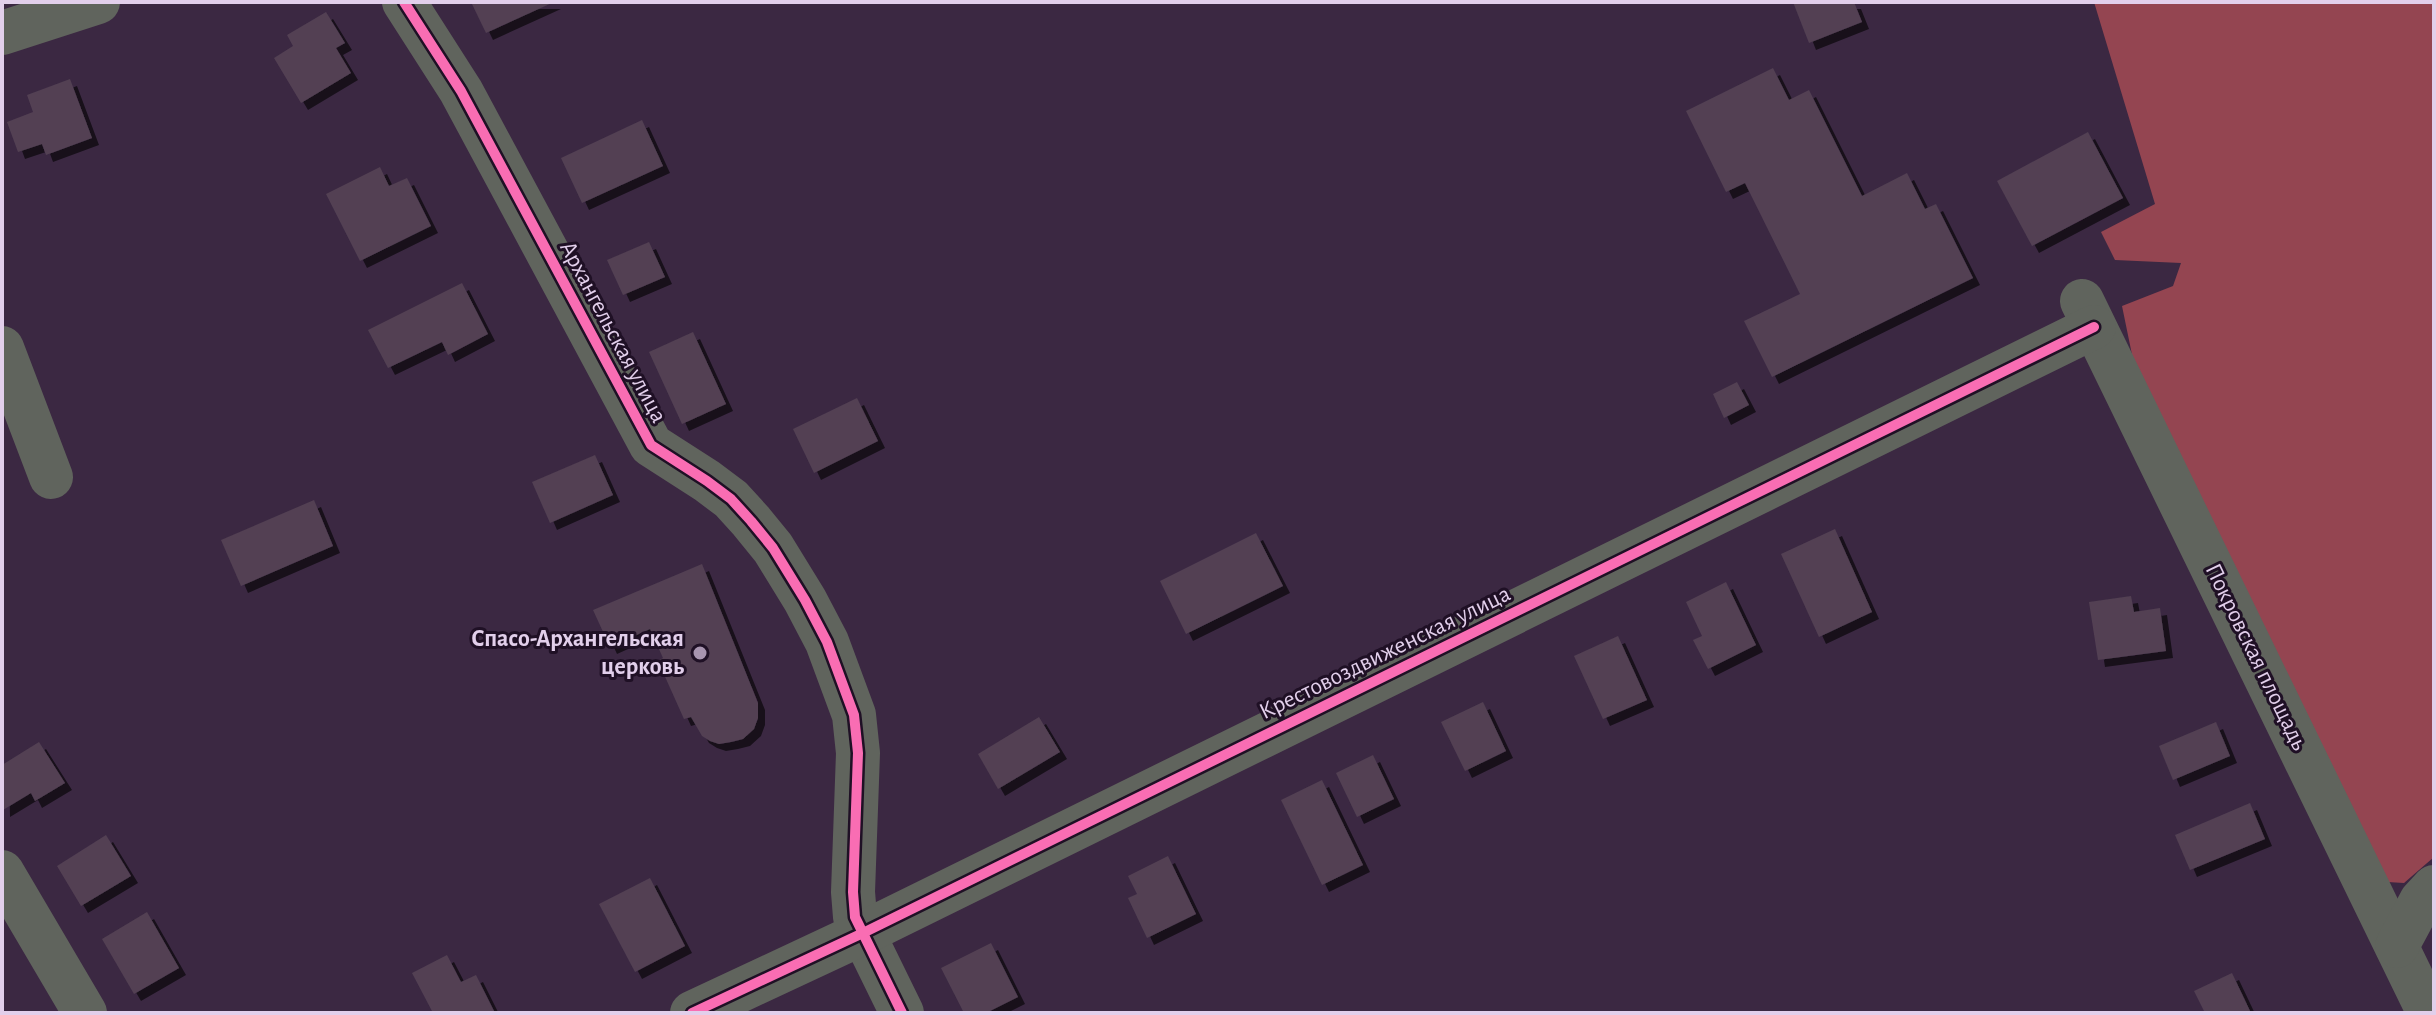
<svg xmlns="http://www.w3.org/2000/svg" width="2436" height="1015" viewBox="0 0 2436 1015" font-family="'Alegreya Sans',sans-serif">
  <defs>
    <filter id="shadow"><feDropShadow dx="7" dy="7" stdDeviation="0" flood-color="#0009"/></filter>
  </defs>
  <rect width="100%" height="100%" fill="#3b2842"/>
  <!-- forest -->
  <polygon fill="#944551" points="2094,2 2434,2 2434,857 2404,883 2371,881 2144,413 2122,306 2173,286 2181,263 2115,260 2101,232 2155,204"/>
  <!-- building -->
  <g fill="#524053" filter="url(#shadow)">
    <polygon points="471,2 554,2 486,33"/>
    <polygon points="1793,2 1854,2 1862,22 1809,43"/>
    <polygon points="326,12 345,43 336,48 351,73 301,103 274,58 293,46 287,35"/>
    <polygon points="1773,68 1789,100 1809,90 1862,196 1907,173 1925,209 1936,204 1973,278 1772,377 1744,321 1800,294 1745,183 1726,192 1686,111"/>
    <polygon points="70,79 92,138 46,155 42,144 18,152 7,122 33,112 27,95"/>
    <polygon points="642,120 663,166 582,203 561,158"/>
    <polygon points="2088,132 2123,198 2032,246 1997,181"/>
    <polygon points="380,167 389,186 407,178 431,226 360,261 326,194"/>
    <polygon points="649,242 665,277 623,295 607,260"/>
    <polygon points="462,283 488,334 448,355 442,342 388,368 368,330"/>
    <polygon points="693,332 726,404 682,424 649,352"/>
    <polygon points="1737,382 1749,405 1724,418 1713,394"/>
    <polygon points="857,398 878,441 814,473 793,429"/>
    <polygon points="595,455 613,495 550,523 532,482"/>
    <polygon points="314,500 333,546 241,586 221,540"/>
    <polygon points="1835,529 1872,612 1819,637 1781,554"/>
    <polygon points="1256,533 1283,586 1186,634 1160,581"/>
    <polygon points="702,564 758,703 758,718 754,729 743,739 731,742 719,744 710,741 702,736 691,717 684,719 658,661 663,658 650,629 610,647 593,610"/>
    <polygon points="1726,582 1756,645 1708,669 1693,640 1702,636 1686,602"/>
    <polygon points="2131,596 2134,612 2160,608 2166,651 2098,660 2089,602"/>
    <polygon points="1618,636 1647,700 1603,719 1574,656"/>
    <polygon points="1483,702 1506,751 1465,771 1441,722"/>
    <polygon points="1039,717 1060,752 998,789 978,754"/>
    <polygon points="2216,722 2230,756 2173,780 2159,746"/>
    <polygon points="39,742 65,783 35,801 31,793 3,810 2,765"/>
    <polygon points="1373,755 1394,799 1357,817 1336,773"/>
    <polygon points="1322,780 1363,865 1322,885 1281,800"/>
    <polygon points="2250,803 2265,839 2190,870 2175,835"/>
    <polygon points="106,835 131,876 81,906 57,866"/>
    <polygon points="1168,856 1196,914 1147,938 1128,898 1137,894 1128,876"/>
    <polygon points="650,878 685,946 635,972 599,904"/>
    <polygon points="147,912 179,968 134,994 102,939"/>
    <polygon points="991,943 1018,997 986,1013 964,1013 941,968"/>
    <polygon points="447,955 461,982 476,975 495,1013 433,1013 412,973"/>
    <polygon points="2232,973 2251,1013 2205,1013 2194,991"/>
  </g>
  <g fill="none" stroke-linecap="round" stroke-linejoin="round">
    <!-- minor -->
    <g stroke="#60645d" stroke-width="44">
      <polyline points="404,2 461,91 651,445 707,481 731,499 751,521 773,548 805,600 827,642 854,715 858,753 853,892 855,917 902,1013"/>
      <polyline points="2,33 98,2"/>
      <polyline points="2082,301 2429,1013"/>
      <polyline points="2,348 51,477"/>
      <polyline points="2,872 85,1013"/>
      <polyline points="2397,946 2421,901 2434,887"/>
      <polyline points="692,1013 863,933 2094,327"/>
    </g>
    <defs>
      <g id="cycleway">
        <polyline points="404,2 461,91 651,445 707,481 731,499 751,521 773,548 805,600 827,642 854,715 858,753 853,892 855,917 902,1013"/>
        <polyline points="692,1013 863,933 2094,327"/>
      </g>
    </defs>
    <!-- cycleway casing -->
    <use href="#cycleway" stroke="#1f1025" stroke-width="15"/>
    <!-- cycleway -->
    <use href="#cycleway" stroke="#f96db3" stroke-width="10"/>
  </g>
  <!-- markers -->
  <circle fill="#a895b0" stroke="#1f1025" stroke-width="3" cx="700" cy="653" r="8"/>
  <g text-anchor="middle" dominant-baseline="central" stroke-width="6" stroke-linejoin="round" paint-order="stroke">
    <!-- street labels -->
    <g font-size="24" fill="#e2cfeb" stroke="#1f1025">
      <text transform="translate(613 332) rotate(62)">Архангельская улица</text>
      <text transform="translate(1385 653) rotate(-26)">Крестовоздвиженская улица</text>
      <text transform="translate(2256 657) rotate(64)">Покровская площадь</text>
    </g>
    <!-- poi labels -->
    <g font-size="24" font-weight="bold" fill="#e2cfeb" stroke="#1f1025" text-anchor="end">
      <text x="684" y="639">Спасо-Архангельская<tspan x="684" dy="28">церковь</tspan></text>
    </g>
  </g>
  <!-- border -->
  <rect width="2436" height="1015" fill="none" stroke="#e2cfeb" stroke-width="8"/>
</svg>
